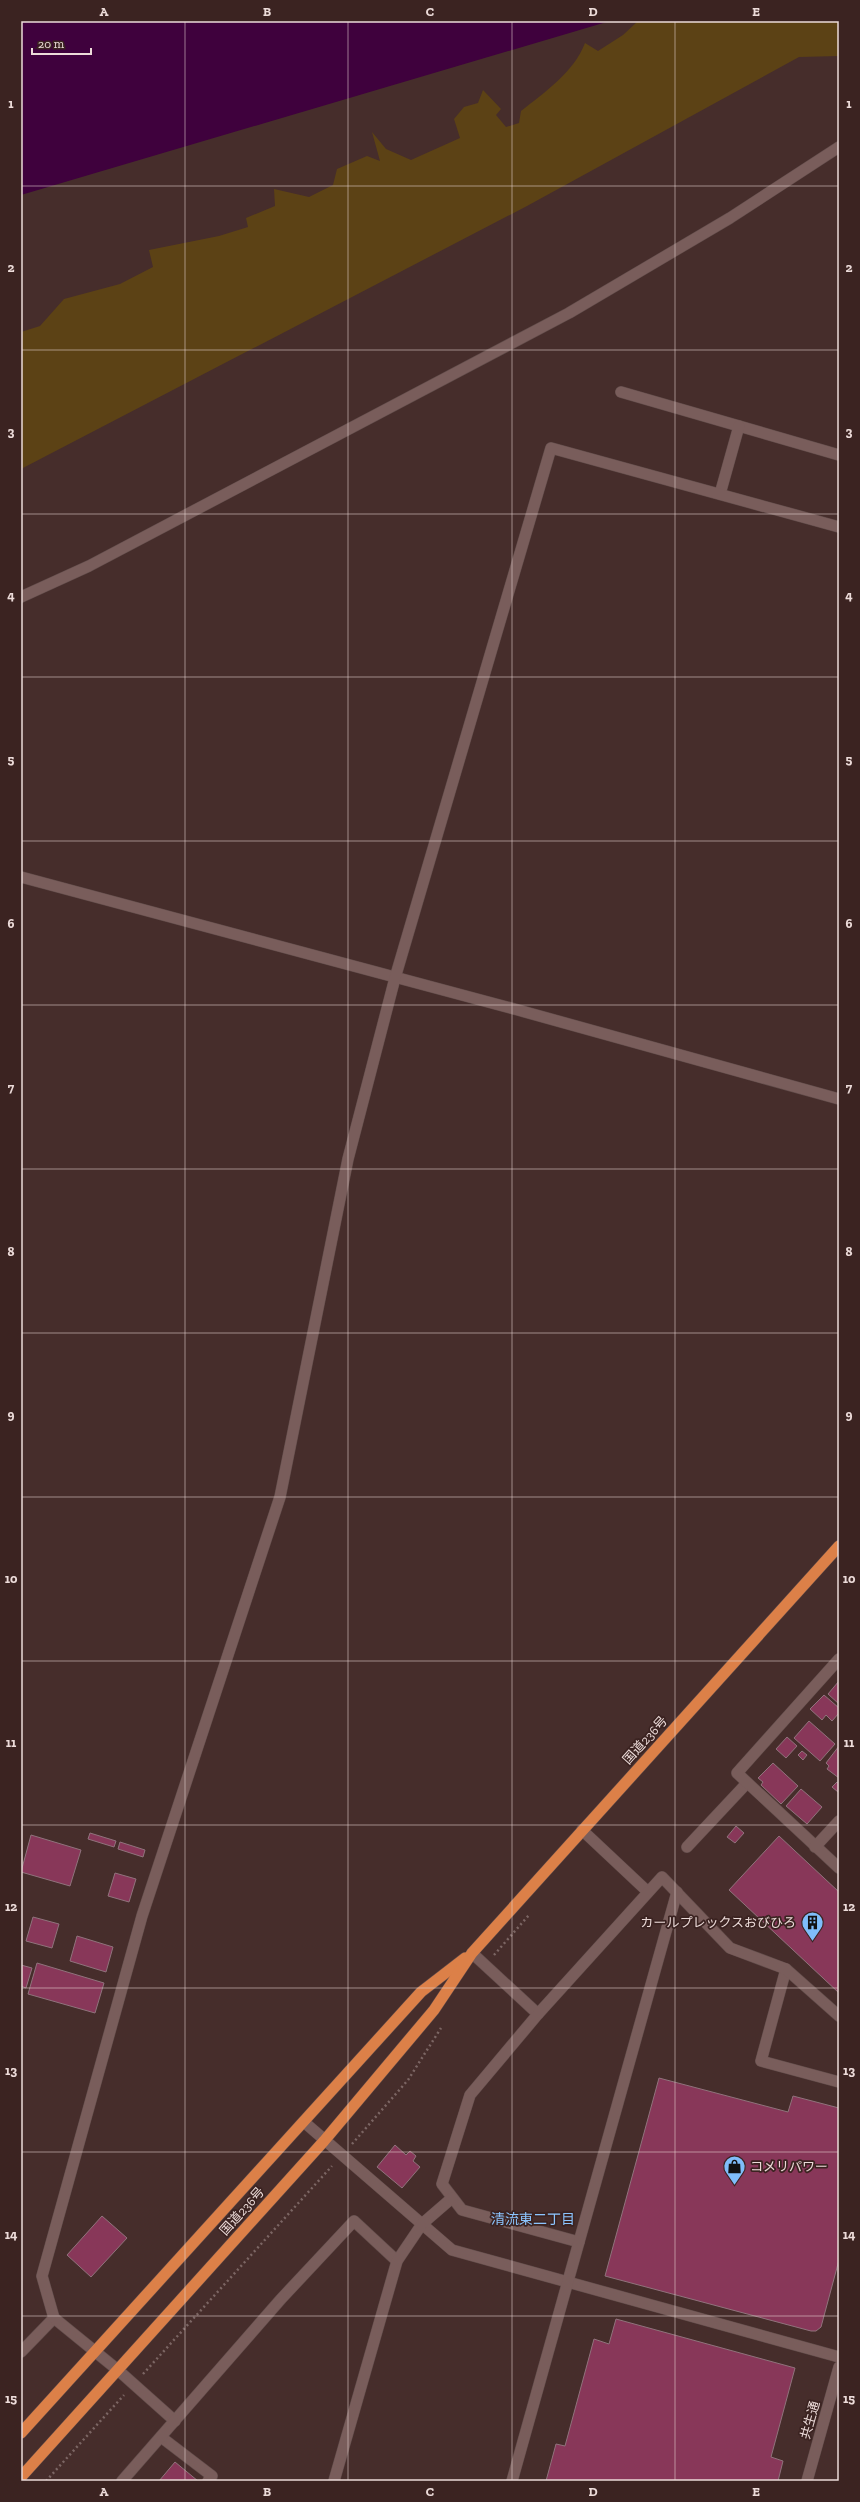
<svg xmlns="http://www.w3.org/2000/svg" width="860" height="2502" viewBox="0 0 860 2502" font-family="'Zilla Slab','Noto Sans JP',serif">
  <rect width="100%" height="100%" fill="#462d2b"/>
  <!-- green -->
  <path fill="#5c4215" d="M638 21H839V56L799 57 527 206 21 469V332L40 326 64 299 120 284 153 267 149 250 219 236 248 227 246 218 275 206 274 189 309 197 333 185 337 169 367 156 380 161 372 132 386 149 411 160 460 138 454 119 464 107 478 103 483 90 501 109 496 115 506 127 519 123 521 111C545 92 574 72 585 43L598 51 623 35Z"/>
  <!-- water -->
  <polygon fill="#3f013d" points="21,21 610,21 21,195"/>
  <!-- building -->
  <g fill="#883759" stroke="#90737c">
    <polygon points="839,1681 839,1704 828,1694"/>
    <polygon points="824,1695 839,1708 839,1713 832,1721 826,1715 822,1720 810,1709"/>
    <polygon points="809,1721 835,1744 820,1761 794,1738"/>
    <polygon points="787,1737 797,1746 786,1758 776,1749"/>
    <polygon points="839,1746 839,1778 827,1769 829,1766 826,1763"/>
    <polygon points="802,1751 807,1755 803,1760 798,1755"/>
    <polygon points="773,1763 798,1786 781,1804 761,1785 763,1782 758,1778"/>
    <polygon points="837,1782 839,1783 838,1792 832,1787"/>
    <polygon points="801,1789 822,1807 807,1824 786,1806"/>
    <polygon points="736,1826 744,1833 735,1843 727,1837"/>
    <polygon points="90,1833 116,1841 114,1847 88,1839"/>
    <polygon points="31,1835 81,1850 70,1886 21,1872"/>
    <polygon points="779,1836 839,1892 839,1993 729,1890"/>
    <polygon points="120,1842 145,1850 143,1857 118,1849"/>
    <polygon points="115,1873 136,1879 129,1902 108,1896"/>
    <polygon points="33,1917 59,1924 52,1948 26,1941"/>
    <polygon points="77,1936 113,1947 106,1972 70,1961"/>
    <polygon points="37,1963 104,1983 95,2013 28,1994"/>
    <polygon points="21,1965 32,1968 26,1988 21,1986"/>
    <polygon points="659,2078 788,2112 793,2096 839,2108 839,2260 821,2327 816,2331 811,2331 605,2276"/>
    <polygon points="395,2145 406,2155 410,2151 416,2156 413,2161 420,2167 402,2188 377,2167"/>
    <polygon points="102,2216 127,2238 91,2277 67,2255"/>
    <polygon points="616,2319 795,2368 771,2457 783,2461 778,2481 546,2481 556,2444 565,2446 594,2339 609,2344"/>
    <polygon points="175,2462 198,2481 159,2481"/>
  </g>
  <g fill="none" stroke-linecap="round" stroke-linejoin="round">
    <defs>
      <g id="service">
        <polyline points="621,392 839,455"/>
        <polyline points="720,494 739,426"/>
        <polyline points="582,1830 648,1892"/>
        <polyline points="687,1847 747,1783"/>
        <polyline points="472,1953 538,2014"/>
        <polyline points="786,1969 761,2061 839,2082"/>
        <polyline points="304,2122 452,2250 839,2357"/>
        <polyline points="579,2242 462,2210 442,2184 470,2095 538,2014 662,1877 730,1948 786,1969 839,2016"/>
        <polyline points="21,2352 54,2318"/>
        <polyline points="119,2371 175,2421"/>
        <polyline points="161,2437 212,2476 208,2481"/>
        <polyline points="122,2481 281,2299 354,2221 397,2261"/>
        <polyline points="334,2481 397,2261 422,2224 452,2198"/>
        <polyline points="512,2481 677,1892"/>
      </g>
      <g id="minor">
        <polyline points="21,597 89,566 569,313 730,218 839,147"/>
        <polyline points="21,877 518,1010 839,1099"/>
        <polyline points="839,1659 737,1773 839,1868"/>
        <polyline points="815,1847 839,1821"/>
        <polyline points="119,2371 54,2318 42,2276 142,1916 280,1497 348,1159 395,978 551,448 839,527"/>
      </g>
      <polyline id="tertiary" points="807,2481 839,2367"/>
      <g id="trunk">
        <polyline points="21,2433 421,1992 465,1958"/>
        <polyline points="21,2477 324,2141 434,2010 472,1953 839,1546"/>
      </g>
    </defs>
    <!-- service casing -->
    <use href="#service" stroke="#614c4a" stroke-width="12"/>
    <!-- minor casing -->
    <use href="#minor" stroke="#614c4a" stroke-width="12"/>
    <!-- tertiary casing -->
    <use href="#tertiary" stroke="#614c4a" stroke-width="12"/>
    <!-- trunk casing -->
    <use href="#trunk" stroke="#614c4a" stroke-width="12"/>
    <!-- path -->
    <g stroke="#7c6664" stroke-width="2.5" stroke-dasharray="2 3" stroke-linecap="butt">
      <polyline points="494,1955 529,1915"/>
      <polyline points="352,2144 408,2080 441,2028"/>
      <polyline points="143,2374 332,2166"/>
      <polyline points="46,2481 124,2395"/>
    </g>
    <!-- service -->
    <use href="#service" stroke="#795d5b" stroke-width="11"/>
    <!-- minor -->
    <use href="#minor" stroke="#795d5b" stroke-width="11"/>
    <!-- tertiary -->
    <use href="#tertiary" stroke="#795d5b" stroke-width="11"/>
    <!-- trunk -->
    <use href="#trunk" stroke="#dc8048" stroke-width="11"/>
  </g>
  <!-- grid -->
  <path fill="none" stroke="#ecdbd9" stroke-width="1" stroke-opacity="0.55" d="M185 21V2481M348 21V2481M512 21V2481M675 21V2481M21 186H839M21 350H839M21 514H839M21 677H839M21 841H839M21 1005H839M21 1169H839M21 1333H839M21 1497H839M21 1661H839M21 1825H839M21 1988H839M21 2152H839M21 2316H839"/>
  <!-- icons -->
  <defs>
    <symbol id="building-pin" viewBox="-11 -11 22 30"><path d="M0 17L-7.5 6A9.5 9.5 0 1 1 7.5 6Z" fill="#7fbdfa" stroke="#3b2321"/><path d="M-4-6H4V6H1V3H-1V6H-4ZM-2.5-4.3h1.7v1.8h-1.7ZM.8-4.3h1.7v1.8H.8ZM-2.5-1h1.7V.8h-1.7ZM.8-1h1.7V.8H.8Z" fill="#111"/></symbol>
    <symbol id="shop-pin" viewBox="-11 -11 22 30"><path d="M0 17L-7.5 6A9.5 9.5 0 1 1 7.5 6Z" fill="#7fbdfa" stroke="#3b2321"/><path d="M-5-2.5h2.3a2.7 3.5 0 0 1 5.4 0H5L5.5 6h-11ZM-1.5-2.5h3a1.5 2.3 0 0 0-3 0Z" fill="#111"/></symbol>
  </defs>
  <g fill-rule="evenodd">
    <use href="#building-pin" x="800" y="1910" width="25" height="34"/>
    <use href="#shop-pin" x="722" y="2154" width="25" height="34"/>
  </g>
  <g text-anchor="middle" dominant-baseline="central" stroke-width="3.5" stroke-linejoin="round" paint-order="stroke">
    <!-- street labels -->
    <g font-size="13" fill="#ecdbd9" stroke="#3b2321">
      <text transform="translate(645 1740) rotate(-48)">国道236号</text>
      <text transform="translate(242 2211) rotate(-48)">国道236号</text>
      <text transform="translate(810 2420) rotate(-74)">共生通</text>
    </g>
    <!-- poi labels -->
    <g font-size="13" fill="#ecdbd9" stroke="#3b2321" text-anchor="end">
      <text x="796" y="1922">カールプレックスおびひろ</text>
      <text x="750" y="2166" text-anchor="start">コメリパワー</text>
    </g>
    <!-- neighbourhood labels -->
    <g font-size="14" fill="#8cc5fe" stroke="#3b2321">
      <text x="533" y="2219">清流東二丁目</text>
    </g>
  </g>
  <!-- border -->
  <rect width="860" height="2502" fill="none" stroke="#3b2321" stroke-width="44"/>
  <!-- scale -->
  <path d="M32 48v6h59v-6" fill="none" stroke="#ecdbd9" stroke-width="2"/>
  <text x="38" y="48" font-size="12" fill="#ecdbd9" stroke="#3b2321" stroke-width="3" paint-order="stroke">20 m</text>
  <rect x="22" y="22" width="816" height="2458" fill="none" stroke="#ecdbd9" stroke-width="1.5"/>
  <g font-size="13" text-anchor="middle" font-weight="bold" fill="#ecdbd9">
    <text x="104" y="16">A</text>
    <text x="267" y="16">B</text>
    <text x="430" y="16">C</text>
    <text x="593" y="16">D</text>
    <text x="756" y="16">E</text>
    <text x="11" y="108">1</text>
    <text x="849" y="108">1</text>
    <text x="11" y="272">2</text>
    <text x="849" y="272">2</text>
    <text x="11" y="436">3</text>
    <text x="849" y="436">3</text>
    <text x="11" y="600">4</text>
    <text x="849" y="600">4</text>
    <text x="11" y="764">5</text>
    <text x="849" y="764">5</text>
    <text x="11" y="928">6</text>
    <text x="849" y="928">6</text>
    <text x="11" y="1092">7</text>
    <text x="849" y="1092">7</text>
    <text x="11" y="1256">8</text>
    <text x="849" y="1256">8</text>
    <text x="11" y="1419">9</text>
    <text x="849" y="1419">9</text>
    <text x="11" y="1583">10</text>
    <text x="849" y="1583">10</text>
    <text x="11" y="1747">11</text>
    <text x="849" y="1747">11</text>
    <text x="11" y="1911">12</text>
    <text x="849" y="1911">12</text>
    <text x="11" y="2075">13</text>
    <text x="849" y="2075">13</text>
    <text x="11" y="2239">14</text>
    <text x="849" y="2239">14</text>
    <text x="11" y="2403">15</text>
    <text x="849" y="2403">15</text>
    <text x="104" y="2496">A</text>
    <text x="267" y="2496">B</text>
    <text x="430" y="2496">C</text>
    <text x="593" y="2496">D</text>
    <text x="756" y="2496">E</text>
  </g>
</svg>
